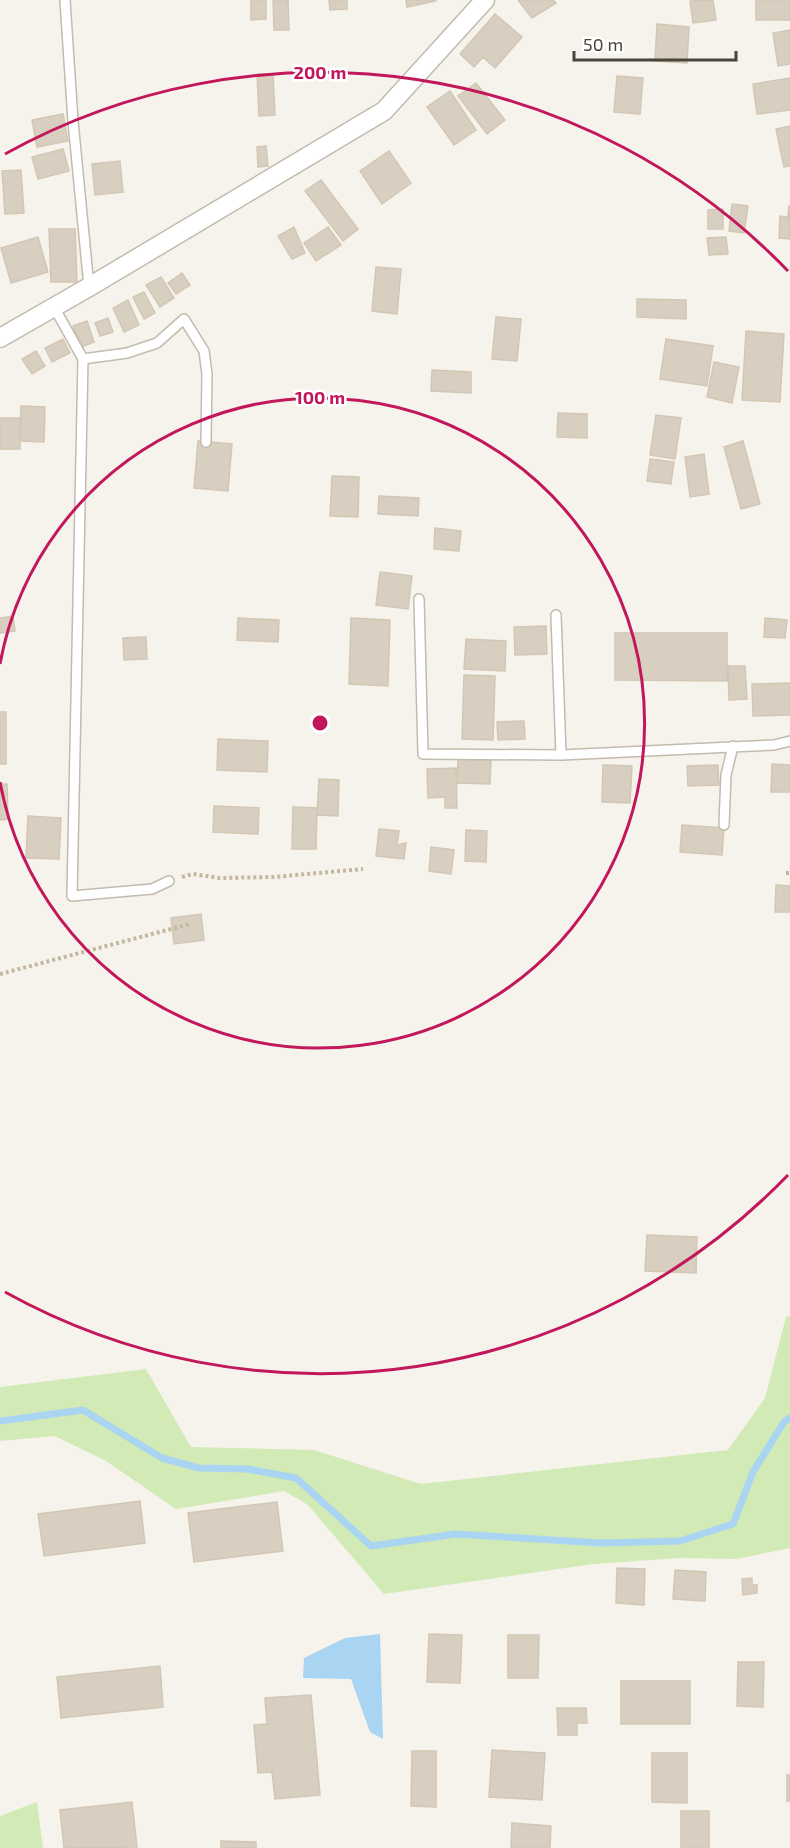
<svg xmlns="http://www.w3.org/2000/svg" width="790" height="1848" font-family="'Exo 2',sans-serif">
	<style>
		.green { fill: #d2eab5 }
		.water { fill: #a9d4f2 }
		.lines { fill: none; stroke-linecap: round; stroke-linejoin: round }
		.stream { stroke: #a9d4f2; stroke-width: 7 }
		.building { fill: #d8cfc1; stroke: #d3c7b4; stroke-width: 1.5 }
		.service-casing { stroke: #c2bbae; stroke-width: 12 }
		.minor-casing { stroke: #c2bbae; stroke-width: 21 }
		.path { stroke: #c4b79f; stroke-width: 4; stroke-dasharray: 3 3; stroke-linecap: butt }
		.service { stroke: #fff; stroke-width: 9 }
		.minor { stroke: #fff; stroke-width: 18 }
		.ring { fill: none; stroke: #c2185b; stroke-width: 3 }
		.centre { fill: #c2185b; stroke: #fff; stroke-width: 3 }
		.ring-label { font-size: 18px; text-anchor: middle; font-weight: bold; fill: #c2185b; stroke: #fff; stroke-width: 5; stroke-linejoin: round; paint-order: stroke }
	</style>
	<rect width="100%" height="100%" fill="#f6f3ec"/>
	<path class="green" d="M 790,1316 L 790,1548 L 737,1559 L 680,1558 L 593,1564 L 384,1594 L 308,1505 L 284,1491 L 176,1509 L 106,1461 L 55,1436 L 0,1441 L 0,1387 L 146,1369 L 191,1447 L 314,1450 L 421,1484 L 728,1450 L 765,1398 L 786,1317 Z
		M 37,1802 L 43,1848 L 0,1848 L 0,1816 Z"/>
	<path class="water" d="M 380,1634 L 383,1739 L 370,1732 L 351,1679 L 303,1678 L 304,1658 L 345,1638 Z"/>
	<g class="lines">
		<path class="stream" d="M 0,1421 L 83,1410 L 162,1458 L 199,1468 L 247,1469 L 296,1478 L 371,1546 L 456,1534 L 601,1543 L 680,1541 L 733,1524 L 753,1472 L 784,1422 L 790,1418"/>
	</g>
	<path class="building" d="M 251,0 L 266,0 L 266,19 L 251,20 Z
		M 273,0 L 288,0 L 289,30 L 274,30 Z
		M 329,0 L 347,0 L 347,9 L 330,10 Z
		M 406,0 L 436,0 L 436,1 L 407,7 Z
		M 518,0 L 553,0 L 556,3 L 532,18 Z
		M 713,0 L 716,20 L 693,23 L 690,1 Z
		M 756,0 L 790,0 L 790,20 L 756,20 Z
		M 495,14 L 522,37 L 495,68 L 483,57 L 474,67 L 460,54 Z
		M 657,24 L 689,27 L 687,63 L 655,61 Z
		M 790,30 L 790,64 L 778,66 L 773,33 Z
		M 257,74 L 273,74 L 275,115 L 259,116 Z
		M 617,76 L 643,78 L 640,114 L 614,112 Z
		M 790,78 L 790,110 L 757,114 L 753,84 Z
		M 476,83 L 505,120 L 487,134 L 458,96 Z
		M 450,91 L 476,130 L 454,145 L 427,107 Z
		M 63,114 L 68,141 L 37,147 L 32,120 Z
		M 790,126 L 790,166 L 784,167 L 776,129 Z
		M 266,146 L 268,166 L 258,167 L 257,147 Z
		M 63,149 L 69,171 L 38,179 L 32,157 Z
		M 389,151 L 411,183 L 382,204 L 360,171 Z
		M 120,161 L 123,192 L 95,195 L 92,164 Z
		M 21,170 L 24,213 L 5,214 L 2,171 Z
		M 321,180 L 358,229 L 343,241 L 305,191 Z
		M 732,204 L 748,206 L 744,233 L 729,231 Z
		M 789,205 L 790,239 L 779,238 L 780,216 L 788,217 Z
		M 723,209 L 723,229 L 708,229 L 708,210 Z
		M 294,227 L 305,253 L 292,259 L 278,236 Z
		M 328,227 L 341,245 L 316,261 L 304,243 Z
		M 49,229 L 75,229 L 77,282 L 51,282 Z
		M 38,237 L 48,272 L 11,283 L 1,248 Z
		M 726,237 L 728,254 L 709,255 L 707,238 Z
		M 376,267 L 401,269 L 397,314 L 372,311 Z
		M 182,273 L 190,285 L 176,294 L 168,283 Z
		M 161,277 L 174,298 L 160,307 L 146,285 Z
		M 144,292 L 155,313 L 144,319 L 133,297 Z
		M 637,299 L 686,300 L 686,319 L 637,317 Z
		M 128,300 L 139,325 L 124,332 L 113,308 Z
		M 496,317 L 521,319 L 517,361 L 492,359 Z
		M 108,318 L 113,332 L 100,336 L 95,323 Z
		M 87,321 L 94,342 L 81,347 L 73,326 Z
		M 746,331 L 784,334 L 780,402 L 742,400 Z
		M 63,339 L 70,353 L 52,362 L 45,348 Z
		M 666,339 L 713,346 L 707,386 L 660,379 Z
		M 36,351 L 45,366 L 32,374 L 22,359 Z
		M 714,362 L 739,367 L 732,403 L 707,397 Z
		M 432,370 L 471,372 L 471,393 L 431,391 Z
		M 21,406 L 45,407 L 44,442 L 20,441 Z
		M 558,413 L 587,414 L 587,438 L 557,437 Z
		M 656,415 L 681,418 L 675,459 L 650,455 Z
		M 0,418 L 20,418 L 20,449 L 0,449 Z
		M 198,441 L 232,444 L 228,491 L 194,488 Z
		M 743,441 L 760,504 L 741,509 L 724,447 Z
		M 704,454 L 709,494 L 690,497 L 685,457 Z
		M 650,459 L 674,462 L 671,484 L 647,481 Z
		M 332,476 L 359,477 L 358,517 L 330,516 Z
		M 379,496 L 419,498 L 418,516 L 378,514 Z
		M 435,528 L 461,531 L 459,551 L 434,549 Z
		M 380,572 L 412,576 L 408,609 L 376,605 Z
		M 13,616 L 15,631 L 0,633 L 0,618 Z
		M 238,618 L 279,620 L 278,642 L 237,640 Z
		M 351,618 L 390,620 L 388,686 L 349,684 Z
		M 765,618 L 787,620 L 785,638 L 764,637 Z
		M 546,626 L 547,654 L 515,655 L 514,627 Z
		M 615,633 L 727,633 L 727,681 L 615,680 Z
		M 146,637 L 147,659 L 124,660 L 123,638 Z
		M 466,639 L 506,641 L 505,671 L 464,669 Z
		M 728,666 L 745,666 L 747,699 L 729,700 Z
		M 464,675 L 495,676 L 493,740 L 462,739 Z
		M 790,683 L 790,715 L 753,716 L 752,684 Z
		M 0,712 L 6,712 L 6,764 L 0,764 Z
		M 524,721 L 525,739 L 498,740 L 497,722 Z
		M 218,739 L 268,741 L 267,772 L 217,770 Z
		M 458,758 L 491,760 L 490,784 L 457,783 Z
		M 772,764 L 790,765 L 790,792 L 771,792 Z
		M 603,765 L 632,766 L 630,803 L 602,802 Z
		M 718,765 L 719,785 L 688,786 L 687,766 Z
		M 456,768 L 457,808 L 445,808 L 445,797 L 428,798 L 427,769 Z
		M 319,779 L 339,780 L 338,816 L 317,815 Z
		M 0,784 L 7,784 L 8,819 L 0,820 Z
		M 214,806 L 259,808 L 258,834 L 213,832 Z
		M 293,807 L 317,808 L 316,849 L 292,849 Z
		M 28,816 L 61,818 L 59,859 L 26,858 Z
		M 682,825 L 724,828 L 722,855 L 680,852 Z
		M 379,829 L 399,831 L 397,845 L 406,843 L 404,859 L 376,856 Z
		M 466,830 L 487,831 L 486,862 L 465,861 Z
		M 431,847 L 454,850 L 451,874 L 429,871 Z
		M 776,885 L 790,886 L 790,912 L 775,912 Z
		M 201,914 L 204,940 L 174,944 L 171,918 Z
		M 647,1235 L 697,1237 L 696,1273 L 645,1271 Z
		M 140,1501 L 145,1543 L 44,1556 L 38,1514 Z
		M 277,1502 L 283,1551 L 194,1562 L 188,1513 Z
		M 617,1568 L 645,1569 L 644,1605 L 616,1603 Z
		M 675,1570 L 706,1572 L 705,1601 L 673,1599 Z
		M 752,1578 L 752,1585 L 757,1585 L 757,1593 L 743,1595 L 742,1579 Z
		M 429,1634 L 462,1635 L 460,1683 L 427,1682 Z
		M 508,1635 L 539,1635 L 538,1678 L 508,1678 Z
		M 738,1662 L 764,1662 L 763,1707 L 737,1706 Z
		M 160,1666 L 163,1707 L 61,1718 L 57,1677 Z
		M 621,1681 L 690,1681 L 690,1724 L 621,1724 Z
		M 311,1695 L 320,1795 L 275,1799 L 272,1772 L 258,1773 L 254,1725 L 267,1724 L 265,1698 Z
		M 557,1708 L 586,1708 L 587,1723 L 577,1723 L 577,1735 L 558,1735 Z
		M 492,1750 L 545,1753 L 542,1800 L 489,1797 Z
		M 412,1751 L 436,1751 L 436,1807 L 411,1806 Z
		M 652,1753 L 687,1753 L 687,1803 L 652,1802 Z
		M 787,1775 L 790,1775 L 790,1801 L 787,1801 Z
		M 132,1802 L 137,1847 L 64,1848 L 60,1810 Z
		M 681,1811 L 709,1811 L 709,1848 L 681,1848 Z
		M 512,1823 L 551,1826 L 550,1848 L 511,1848 Z
		M 221,1841 L 256,1842 L 256,1848 L 221,1848 Z"/>
	<g class="lines">
		<defs>
			<path id="service" d="M 65,0 L 73,121 L 89,287
				M 54,307 L 83,359 L 127,353 L 157,343 L 184,319 L 204,351 L 207,374 L 206,442
				M 83,359 L 72,896 L 152,889 L 169,881
				M 419,599 L 423,754 L 561,755 L 556,615
				M 561,755 L 774,745 L 790,741
				M 724,825 L 726,775 L 733,746"/>
			<path id="minor" d="M 0,338 L 89,287 L 384,111 L 485,0"/>
		</defs>
		<use href="#service" class="service-casing"/>
		<use href="#minor" class="minor-casing"/>
		<path class="path" d="M 786,873 L 790,873
			M 182,877 L 193,874 L 220,878 L 274,877 L 363,869
			M 0,974 L 190,924"/>
		<use href="#service" class="service"/>
		<use href="#minor" class="minor"/>
	</g>
	<g class="ring">
		<path d="M0 664A325 325 0 1 1 0 782"/>
		<path d="M788 1175A650 650 0 0 1 5 1292M5 154A650 650 0 0 1 788 271"/>
	</g>
	<circle cx="320" cy="723" r="9" class="centre"/>
	<g class="ring-label">
		<text x="320" y="79">200 m</text>
		<text x="320" y="404">100 m</text>
	</g>
	<path d="M574 51v9h162v-9" fill="none" stroke="#4b4439" stroke-width="3"/>
	<text x="583" y="51" font-size="18" fill="#4b4439" stroke="#ffffff" stroke-width="4.5" paint-order="stroke">50 m</text>
</svg>
